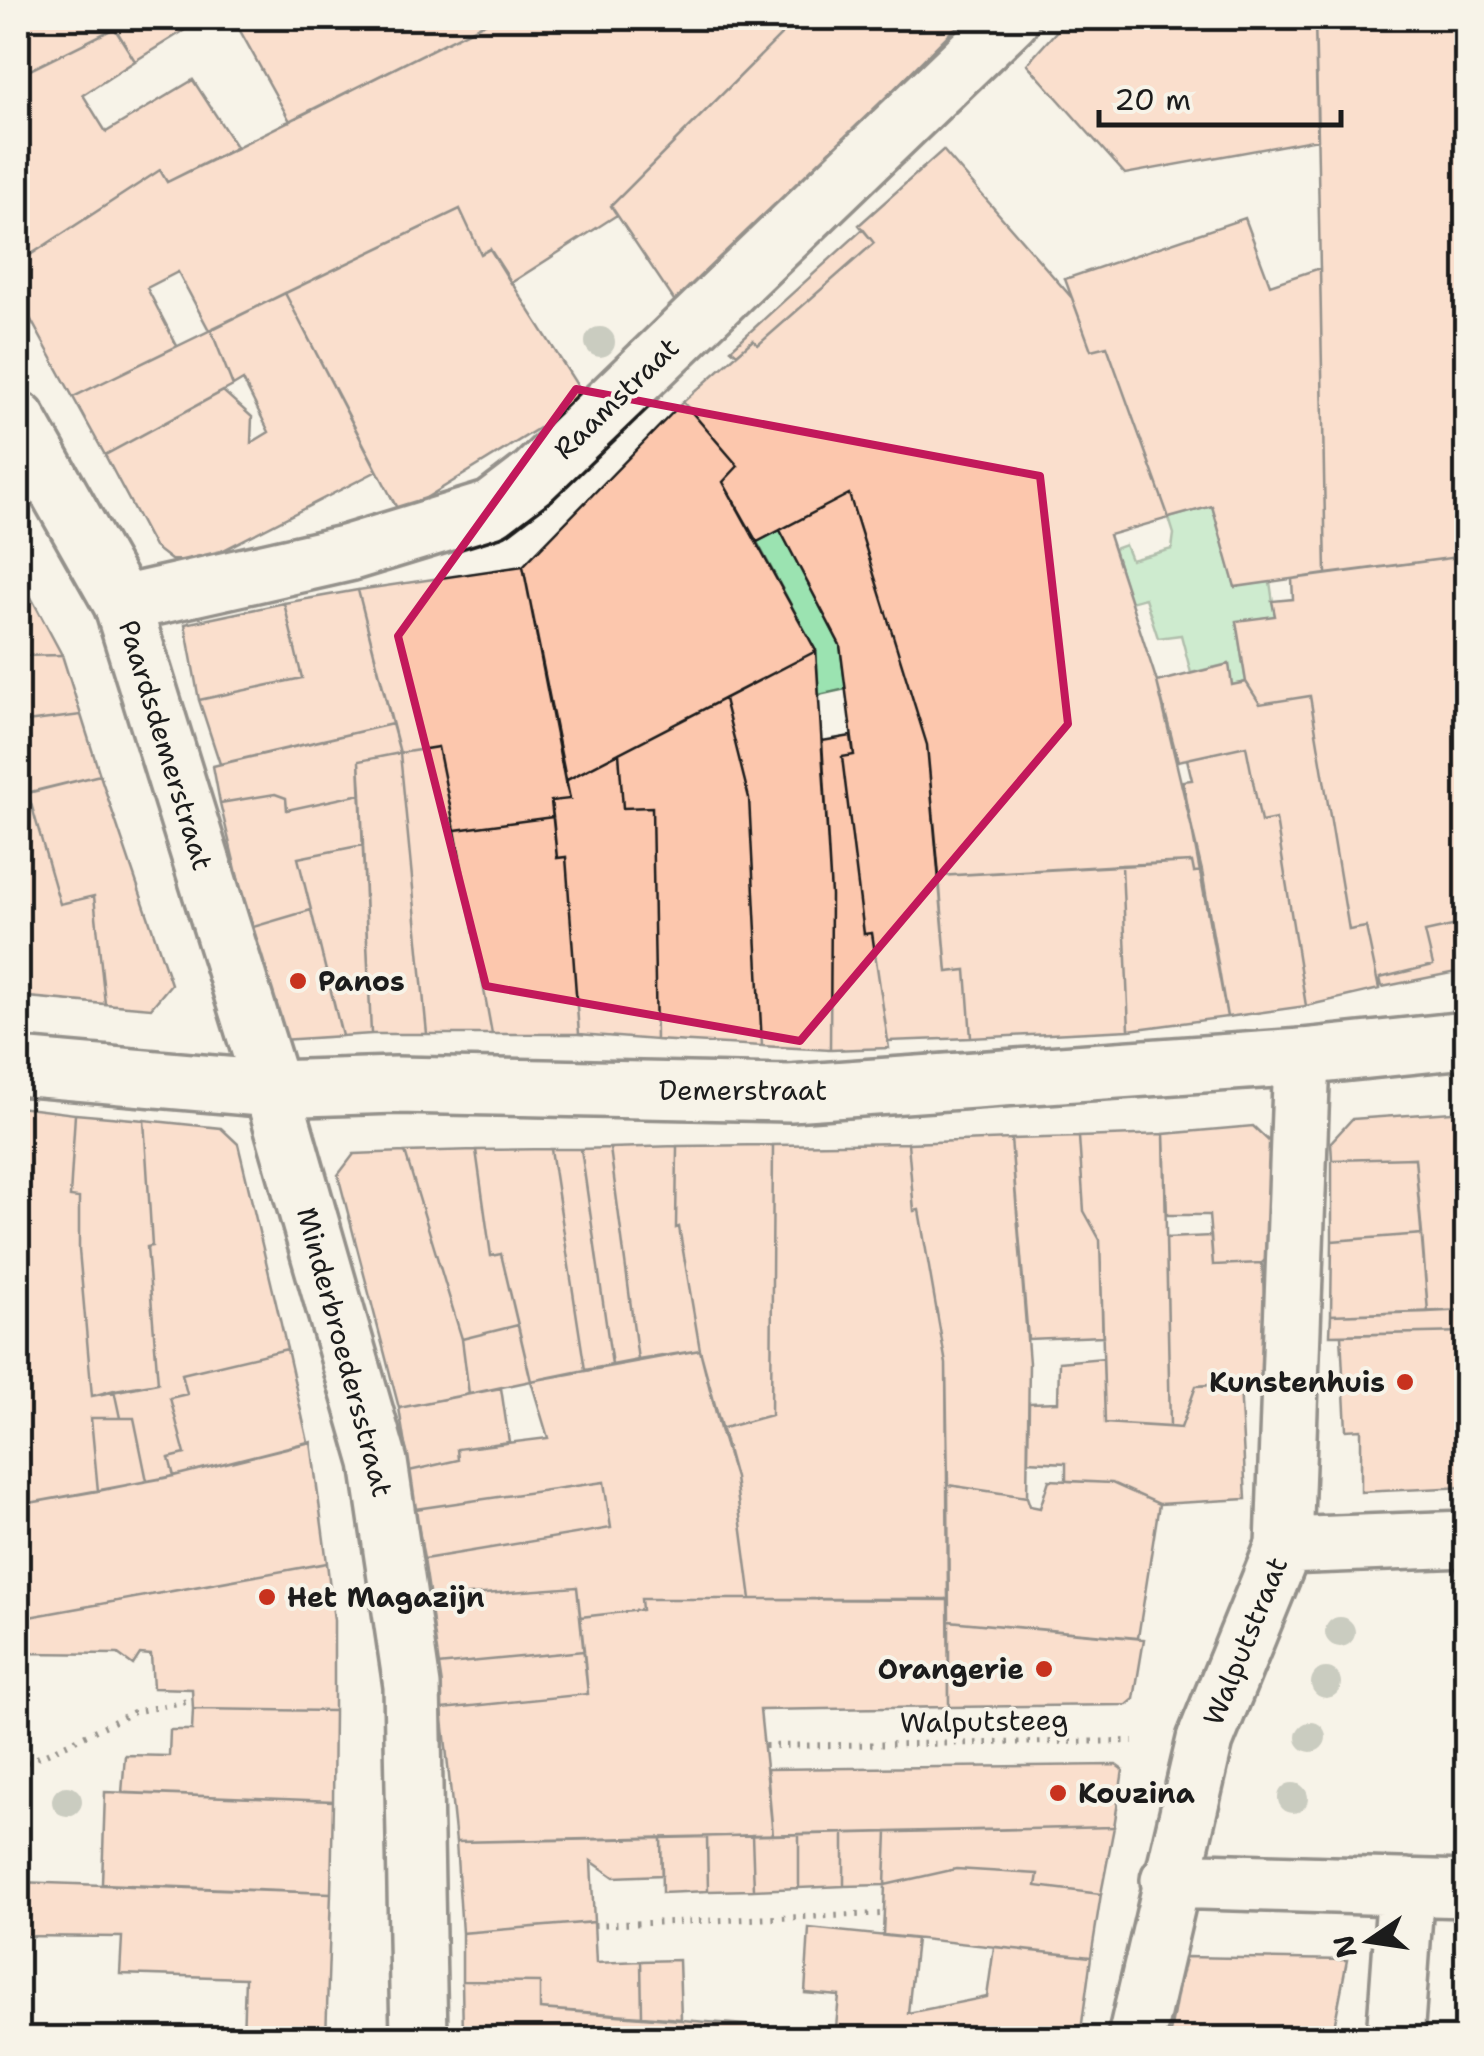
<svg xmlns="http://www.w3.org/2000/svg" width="1484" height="2056" font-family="'Shantell Sans',sans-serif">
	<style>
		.green { fill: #9be3b1; stroke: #5c8066; stroke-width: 2.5 }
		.building { fill: #fcc7ad; stroke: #1c1c1c; stroke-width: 2.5 }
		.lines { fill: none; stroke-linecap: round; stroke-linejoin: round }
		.pedestrian-casing { stroke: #1c1c1c; stroke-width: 62 }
		.minor-casing { stroke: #1c1c1c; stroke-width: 62 }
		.path { stroke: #1c1c1c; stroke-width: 6; stroke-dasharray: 2.5 8; stroke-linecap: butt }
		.pedestrian { stroke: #f7f3e8; stroke-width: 55 }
		.minor { stroke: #f7f3e8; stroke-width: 55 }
		.tree { fill: #939e91 }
		.marked { fill: none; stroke: #c2185b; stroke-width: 8; stroke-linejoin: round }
		.poi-dot { fill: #c8321e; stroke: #f7f3e8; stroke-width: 4 }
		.labels { text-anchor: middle; stroke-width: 8; stroke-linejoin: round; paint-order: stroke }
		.street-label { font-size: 28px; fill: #1c1c1c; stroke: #f7f3e8 }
		.poi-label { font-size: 28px; font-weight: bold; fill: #1c1c1c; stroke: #f7f3e8; text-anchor: start }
	</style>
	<rect width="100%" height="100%" fill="#f7f3e8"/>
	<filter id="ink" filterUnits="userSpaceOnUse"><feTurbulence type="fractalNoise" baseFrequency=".01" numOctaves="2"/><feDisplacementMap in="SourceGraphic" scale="20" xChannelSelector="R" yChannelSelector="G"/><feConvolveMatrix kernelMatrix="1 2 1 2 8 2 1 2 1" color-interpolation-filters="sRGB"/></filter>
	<g filter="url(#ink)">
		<path class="green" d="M 1212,506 L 1235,586 L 1270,582 L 1275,616 L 1236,622 L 1246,682 L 1232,685 L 1228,664 L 1191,673 L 1181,635 L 1158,638 L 1145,598 L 1130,602 L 1114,549 L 1125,545 L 1131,560 L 1172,549 L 1174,534 L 1169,518 Z
			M 780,530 L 840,645 L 846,689 L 819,695 L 816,651 L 757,542 Z"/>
		<path class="building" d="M 18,18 L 108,18 L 115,28 L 18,76 Z
			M 108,18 L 204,18 L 135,61 Z
			M 233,18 L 495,18 L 290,121 Z
			M 495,18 L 798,18 L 611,206 L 617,215 L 511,283 L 490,249 L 481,254 L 460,209 L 209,330 L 178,272 L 147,288 L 177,346 L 73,397 L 18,296 L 18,263 L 160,170 L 167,182 Z
			M 798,18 L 947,18 L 956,27 L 678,306 L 611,206 Z
			M 1096,18 L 1315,18 L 1318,139 L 1125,174 L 1027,64 L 1063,24 L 1096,22 Z
			M 1315,18 L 1466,18 L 1466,556 L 1326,574 Z
			M 115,28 L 135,61 L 83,95 L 106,132 L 193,80 L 237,148 L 167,182 L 160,170 L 18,263 L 18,76 Z
			M 943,150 L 1072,298 L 1091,350 L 1107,346 L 1169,518 L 1109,535 L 1157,682 L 1202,871 L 1194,872 L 1192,862 L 939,876 L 927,745 L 849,494 L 757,542 L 723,482 L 738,466 L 683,402 L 753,340 L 758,345 L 874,243 L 859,225 Z
			M 460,209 L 481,254 L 490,249 L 586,399 L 400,514 L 285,293 Z
			M 1245,218 L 1270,285 L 1320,268 L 1326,574 L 1235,587 L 1212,506 L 1169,518 L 1107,346 L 1091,350 L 1065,279 Z
			M 863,229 L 874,243 L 758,345 L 753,340 L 737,354 L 731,349 Z
			M 285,293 L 377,471 L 202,561 L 171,560 L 154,547 L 105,455 L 223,391 L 252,417 L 251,443 L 269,432 L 243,380 L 233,386 L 211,330 Z
			M 211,330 L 233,386 L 105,455 L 73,397 Z
			M 683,402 L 738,466 L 723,482 L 816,651 L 565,781 L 523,566 Z
			M 849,494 L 927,745 L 947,972 L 966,970 L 971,1038 L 888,1041 L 872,933 L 864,934 L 842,757 L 854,755 L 840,645 L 780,530 Z
			M 1466,556 L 1466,923 L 1425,932 L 1433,965 L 1380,978 L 1379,989 L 1366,927 L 1349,930 L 1310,696 L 1260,704 L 1246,682 L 1236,621 L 1275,616 L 1272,601 L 1293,599 L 1292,579 Z
			M 523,566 L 570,799 L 551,801 L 553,817 L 455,830 L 438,747 L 400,753 L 358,590 Z
			M 18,573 L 62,655 L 18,656 Z
			M 358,590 L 392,724 L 220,764 L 199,700 L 302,678 L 284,603 Z
			M 284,603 L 302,678 L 199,700 L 185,624 Z
			M 816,651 L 831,895 L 830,1050 L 762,1046 L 749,798 L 724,699 Z
			M 62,655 L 81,715 L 18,723 L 18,656 Z
			M 1229,664 L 1232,685 L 1246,682 L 1260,704 L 1310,696 L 1349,930 L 1366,927 L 1379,989 L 1306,1006 L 1276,819 L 1261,822 L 1246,746 L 1178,761 L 1157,682 Z
			M 724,699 L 749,798 L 762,1046 L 656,1040 L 652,807 L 623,808 L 619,753 Z
			M 81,715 L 100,775 L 18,795 L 18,723 Z
			M 392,724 L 400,753 L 359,761 L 361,794 L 287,810 L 286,798 L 275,794 L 220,803 L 213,766 Z
			M 851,736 L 854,755 L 842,757 L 864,934 L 872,933 L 889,1048 L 830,1050 L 831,895 L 822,741 Z
			M 1246,746 L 1261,822 L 1276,819 L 1306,1006 L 1227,1017 L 1183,781 L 1192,780 L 1187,759 Z
			M 438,747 L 455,830 L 492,1034 L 427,1034 L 400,753 Z
			M 400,753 L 427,1034 L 371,1034 L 359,761 Z
			M 619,753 L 623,808 L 652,807 L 656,1040 L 579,1034 L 566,857 L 557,858 L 551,801 L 570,799 L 565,781 Z
			M 100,775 L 171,984 L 151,1008 L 105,1004 L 94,896 L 60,904 L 28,793 Z
			M 28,793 L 60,904 L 94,896 L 105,1004 L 18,996 L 18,795 Z
			M 275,794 L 286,798 L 287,810 L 361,794 L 363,845 L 298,858 L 311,910 L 250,928 L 220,803 Z
			M 553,817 L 557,858 L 566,857 L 579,1034 L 492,1034 L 455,830 Z
			M 363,845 L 371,1034 L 342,1036 L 298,858 Z
			M 1192,862 L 1194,872 L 1202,871 L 1227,1017 L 1129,1030 L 1122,865 Z
			M 1122,865 L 1129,1030 L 971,1038 L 966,970 L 947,972 L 939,876 Z
			M 311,910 L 342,1036 L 281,1040 L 253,927 Z
			M 1466,923 L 1466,970 L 1382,987 L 1380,978 L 1433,965 L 1425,932 Z
			M 18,1107 L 75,1114 L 70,1197 L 79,1198 L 79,1250 L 92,1396 L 114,1390 L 120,1418 L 91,1418 L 98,1491 L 18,1505 L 23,1326 L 18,1326 Z
			M 1466,1111 L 1466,1310 L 1428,1312 L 1415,1158 L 1332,1160 L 1331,1142 L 1352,1119 Z
			M 75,1114 L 144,1120 L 152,1246 L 147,1247 L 158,1383 L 92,1396 L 79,1250 L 79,1198 L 70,1197 Z
			M 144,1120 L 221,1128 L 238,1144 L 287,1349 L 182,1374 L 187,1394 L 170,1398 L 185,1454 L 169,1458 L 174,1476 L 147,1481 L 134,1418 L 120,1418 L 114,1390 L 158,1383 L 147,1247 L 152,1246 Z
			M 1253,1126 L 1275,1147 L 1277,1249 L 1262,1263 L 1213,1265 L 1209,1215 L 1167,1215 L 1164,1134 Z
			M 1164,1134 L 1170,1427 L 1105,1423 L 1100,1240 L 1084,1211 L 1079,1137 Z
			M 1079,1137 L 1084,1211 L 1100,1240 L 1103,1336 L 1028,1339 L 1011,1139 Z
			M 1011,1139 L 1029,1363 L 1027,1497 L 948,1485 L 946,1364 L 919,1210 L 914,1211 L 908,1143 Z
			M 908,1143 L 914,1211 L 919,1210 L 946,1364 L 948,1600 L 751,1599 L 735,1478 L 720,1429 L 771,1415 L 773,1145 Z
			M 773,1145 L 771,1415 L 720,1429 L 700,1350 L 679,1227 L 676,1228 L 677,1146 Z
			M 677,1146 L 676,1228 L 679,1227 L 700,1350 L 638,1360 L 610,1148 Z
			M 610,1148 L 638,1360 L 612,1365 L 581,1149 Z
			M 551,1149 L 585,1370 L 531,1381 L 501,1254 L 491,1256 L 476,1150 Z
			M 551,1149 L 581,1149 L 612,1365 L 585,1370 Z
			M 476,1150 L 491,1256 L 501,1254 L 518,1325 L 462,1339 L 405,1152 Z
			M 405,1152 L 462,1339 L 469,1394 L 399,1408 L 338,1175 L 354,1154 Z
			M 1415,1158 L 1422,1234 L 1332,1241 L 1332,1160 Z
			M 1422,1234 L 1428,1312 L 1331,1315 L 1332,1241 Z
			M 1211,1236 L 1213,1265 L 1262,1263 L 1270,1380 L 1196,1386 L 1181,1428 L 1170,1427 L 1166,1238 Z
			M 1466,1310 L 1466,1332 L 1330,1335 L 1331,1315 Z
			M 518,1325 L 531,1381 L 469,1394 L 462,1339 Z
			M 1466,1332 L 1466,1487 L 1361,1492 L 1361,1429 L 1346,1430 L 1341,1335 Z
			M 287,1349 L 308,1442 L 174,1476 L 169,1458 L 185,1454 L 170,1398 L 187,1394 L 182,1374 Z
			M 700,1350 L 735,1478 L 751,1599 L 641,1599 L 642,1610 L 580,1617 L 577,1587 L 430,1598 L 424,1559 L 611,1528 L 604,1482 L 415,1509 L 409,1471 L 458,1460 L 457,1449 L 548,1438 L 531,1381 Z
			M 1103,1358 L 1105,1423 L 1181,1428 L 1196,1386 L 1240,1384 L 1246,1499 L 1159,1504 L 1112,1483 L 1066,1481 L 1066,1463 L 1028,1461 L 1029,1403 L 1058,1402 L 1059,1362 Z
			M 501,1388 L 509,1442 L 457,1449 L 458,1460 L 409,1471 L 399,1408 Z
			M 91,1418 L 134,1418 L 147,1481 L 98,1491 Z
			M 311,1442 L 327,1563 L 18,1619 L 18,1505 L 165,1478 Z
			M 1049,1480 L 1112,1483 L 1159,1504 L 1138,1638 L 949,1621 L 948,1485 L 1027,1497 L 1030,1506 L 1040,1508 Z
			M 604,1482 L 611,1528 L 424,1559 L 415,1509 Z
			M 327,1563 L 334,1620 L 334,1711 L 193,1709 L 192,1689 L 153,1688 L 151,1655 L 140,1654 L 133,1665 L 118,1654 L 26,1653 L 26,1693 L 18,1693 L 18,1619 Z
			M 577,1587 L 584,1651 L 437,1665 L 430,1598 Z
			M 641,1599 L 948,1599 L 949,1707 L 760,1710 L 773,1835 L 456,1842 L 442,1709 L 588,1694 L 580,1617 L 642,1610 Z
			M 949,1621 L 1144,1639 L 1134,1699 L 1127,1705 L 949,1707 Z
			M 584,1651 L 588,1694 L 442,1709 L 437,1665 Z
			M 193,1709 L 334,1711 L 333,1801 L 122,1793 L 125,1755 L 169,1756 L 170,1730 L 192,1730 Z
			M 1116,1765 L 1123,1770 L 1114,1827 L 773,1835 L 767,1769 Z
			M 105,1792 L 333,1801 L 331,1893 L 102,1884 Z
			M 1114,1827 L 1101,1894 L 1036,1886 L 1038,1874 L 956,1869 L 885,1885 L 887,1832 Z
			M 887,1832 L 885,1885 L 844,1886 L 844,1833 Z
			M 844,1833 L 844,1886 L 799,1888 L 799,1834 Z
			M 799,1834 L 799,1888 L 754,1890 L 752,1835 Z
			M 752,1835 L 754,1890 L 708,1891 L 707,1837 Z
			M 707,1837 L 708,1891 L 662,1893 L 661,1838 Z
			M 661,1838 L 662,1875 L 614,1877 L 591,1861 L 594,1922 L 462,1933 L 456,1842 Z
			M 956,1869 L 1038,1874 L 1036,1886 L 1101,1894 L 1091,1957 L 883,1935 L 885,1885 Z
			M 18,1882 L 331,1893 L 326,2038 L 243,2038 L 245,1978 L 120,1974 L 122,1937 L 18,1936 Z
			M 594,1922 L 596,1963 L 641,1961 L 642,2016 L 540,2009 L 540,1982 L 462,1981 L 462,1933 Z
			M 809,1928 L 916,1939 L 908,2013 L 987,1997 L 994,1947 L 1091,1957 L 1080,2038 L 835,2038 L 839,1996 L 805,1993 Z
			M 1184,1957 L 1347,1960 L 1332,2038 L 1169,2038 Z
			M 679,1960 L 681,2019 L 642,2016 L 641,1961 Z
			M 462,1981 L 540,1982 L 540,2009 L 836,2032 L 835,2038 L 463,2038 Z"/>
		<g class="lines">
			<defs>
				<path id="pedestrian" d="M 122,604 L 348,553 L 492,509 L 534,477 L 1011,18
					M 18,1067 L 272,1089 L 396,1085 L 790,1093 L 1302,1057 L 1466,1040"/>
				<path id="minor" d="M 18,420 L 122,604 L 272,1089 L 379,1462 L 412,1686 L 419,2038
					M 1284,1546 L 1466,1539
					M 1169,1880 L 1466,1889
					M 1136,2038 L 1205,1740 L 1284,1546 L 1302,1057
					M 1395,2038 L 1406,1887"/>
			</defs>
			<use href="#pedestrian" class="pedestrian-casing"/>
			<use href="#minor" class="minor-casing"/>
			<path class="path" d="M 765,1746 L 1133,1741
				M 18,1767 L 134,1712 L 192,1700
				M 594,1925 L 881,1914"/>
			<use href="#pedestrian" class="pedestrian"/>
			<use href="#minor" class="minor"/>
		</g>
		<g class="tree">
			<circle cx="600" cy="342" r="15"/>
			<circle cx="1340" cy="1632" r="15"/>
			<circle cx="1326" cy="1683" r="15"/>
			<circle cx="1311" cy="1737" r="15"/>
			<circle cx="1293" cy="1798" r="15"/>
			<circle cx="67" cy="1801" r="15"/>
		</g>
	</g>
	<path d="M0 0H1484V2056H0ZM 576,389 L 1040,476 L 1068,724 L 800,1041 L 486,986 L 398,636 Z" fill="#f7f3e8" fill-opacity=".55" fill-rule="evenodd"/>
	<path class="marked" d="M 576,389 L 1040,476 L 1068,724 L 800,1041 L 486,986 L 398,636 Z"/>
	<g class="poi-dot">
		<circle cx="298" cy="981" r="10"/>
		<circle cx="1405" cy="1382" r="10"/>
		<circle cx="267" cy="1597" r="10"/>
		<circle cx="1044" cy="1669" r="10"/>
		<circle cx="1058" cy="1793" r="10"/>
	</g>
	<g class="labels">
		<g class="street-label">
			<text transform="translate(616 398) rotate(-44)" y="10">Raamstraat</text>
			<text transform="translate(166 745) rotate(73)" y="10">Paardsdemerstraat</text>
			<text x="743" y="1100">Demerstraat</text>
			<text transform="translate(345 1352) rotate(75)" y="10">Minderbroedersstraat</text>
			<text transform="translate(1245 1641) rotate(-68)" y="10">Walputstraat</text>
			<text transform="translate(984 1721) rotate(-1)" y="10">Walputsteeg</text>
		</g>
		<g class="poi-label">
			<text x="318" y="991">Panos</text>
			<text x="1385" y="1392" text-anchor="end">Kunstenhuis</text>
			<text x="287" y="1607">Het Magazijn</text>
			<text x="1024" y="1679" text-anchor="end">Orangerie</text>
			<text x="1078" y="1803">Kouzina</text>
		</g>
	</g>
	<rect width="1484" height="2056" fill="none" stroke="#f7f3e8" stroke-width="60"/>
	<rect x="30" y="30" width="1424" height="1996" fill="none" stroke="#1c1c1c" stroke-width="4" filter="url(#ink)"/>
	<g transform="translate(1369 1941) rotate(257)" stroke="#f7f3e8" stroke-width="8" paint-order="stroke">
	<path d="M0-8L18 38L0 25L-18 38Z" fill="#1c1c1c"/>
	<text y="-15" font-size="28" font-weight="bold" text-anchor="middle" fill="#1c1c1c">N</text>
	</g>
	<path d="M1099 110v15h242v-15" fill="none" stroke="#1c1c1c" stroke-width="5"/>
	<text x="1114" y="110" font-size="30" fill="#1c1c1c" stroke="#f7f3e8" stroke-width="8" paint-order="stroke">20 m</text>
</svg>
